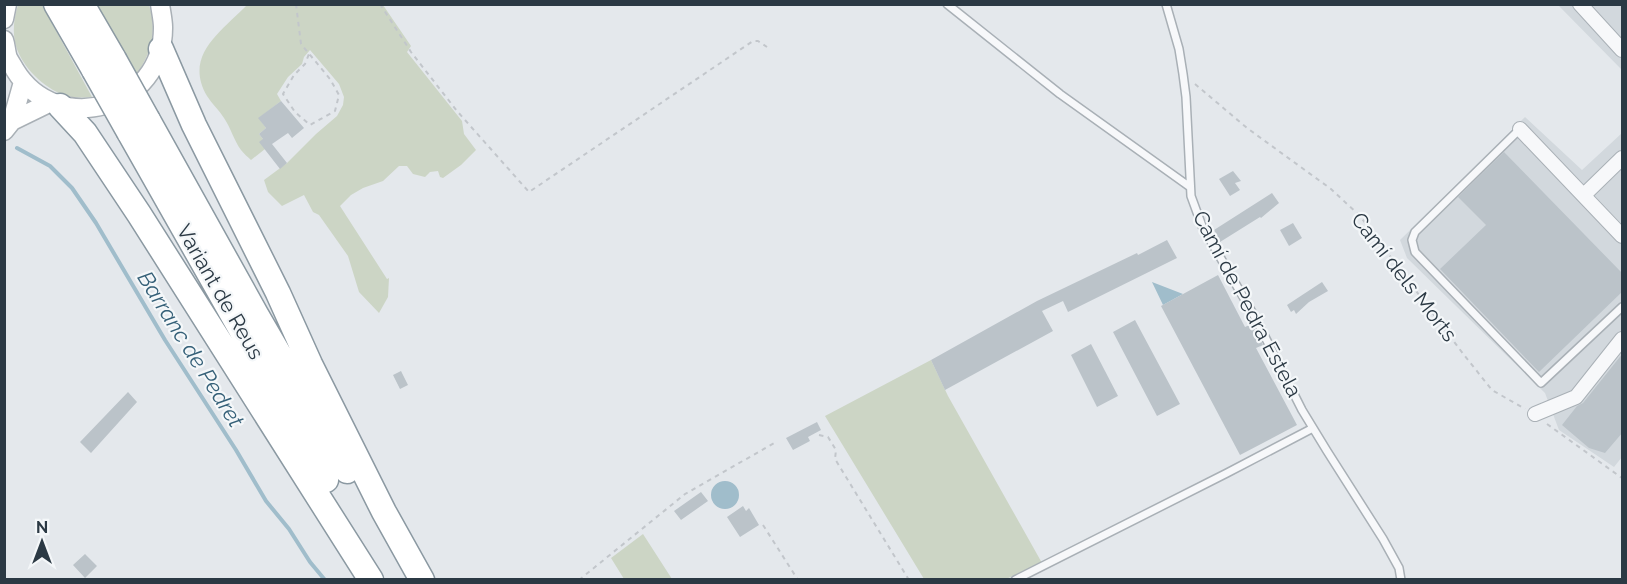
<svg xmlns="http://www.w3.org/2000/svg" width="1627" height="584" font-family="Raleway,sans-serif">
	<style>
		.built { fill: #d2d8dd }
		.green { fill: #ccd5c5 }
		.water { fill: #a0bdcb }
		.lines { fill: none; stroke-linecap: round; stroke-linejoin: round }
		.stream { stroke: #a0bdcb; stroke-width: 4 }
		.building { fill: #bbc3c9 }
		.lane-casing { stroke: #a9b0b6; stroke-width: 10 }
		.street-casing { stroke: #a9b0b6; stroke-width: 16 }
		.secondary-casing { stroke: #a9b0b6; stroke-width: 21 }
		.highway-casing { stroke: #8b99a2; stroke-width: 27 }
		.path { stroke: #c2c6cb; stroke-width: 2; stroke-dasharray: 4.5 4.5; stroke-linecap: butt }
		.lane { stroke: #f7f8fa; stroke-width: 7 }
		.street { stroke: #f7f8fa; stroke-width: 14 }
		.secondary { stroke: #fff; stroke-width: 18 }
		.highway { stroke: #fff; stroke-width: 24 }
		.highway-bridge-casing { stroke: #8b99a2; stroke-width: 27; stroke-linecap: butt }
		.highway-bridge { stroke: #fff; stroke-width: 24 }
		.labels { text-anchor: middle; stroke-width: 4.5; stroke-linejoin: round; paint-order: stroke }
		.street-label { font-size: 21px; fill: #2b3944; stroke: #f4f7f9 }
		.water-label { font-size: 22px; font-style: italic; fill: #356078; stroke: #f4f7f9 }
	</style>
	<rect width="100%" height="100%" fill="#e4e8ec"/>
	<path class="built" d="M 1558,5 L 1622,5 L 1622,70 Z
		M 1525,117 L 1582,170 L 1622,133 L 1622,457 L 1614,467 L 1559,430 L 1545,393 L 1407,258 L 1400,240 Z"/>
	<path class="green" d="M 18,5 L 42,5 L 92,97 C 83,98 72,98 64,95 C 44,88 22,67 16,46 C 12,32 14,18 18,5 Z
		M 96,5 L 149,5 C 157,30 152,53 136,75 Z
		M 247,5 L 383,5 L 411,46 L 407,52 L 462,121 L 464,134 L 476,150 L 461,165 L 443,178 L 440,177 L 438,171 L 430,172 L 425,177 L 413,174 L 407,166 L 399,166 L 383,181 L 363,188 L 351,195 L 340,206 L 387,279 L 389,278 L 388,297 L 379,313 L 359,292 L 348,256 L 319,215 L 313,212 L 304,195 L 282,206 L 268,192 L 264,180 L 287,163 L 316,134 L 337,116 L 343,105 L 344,97 L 339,84 L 310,50 L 304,57 L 302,64 L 288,77 L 277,94 L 281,101 L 259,118 L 266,128 L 259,134 L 263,139 L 265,149 L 251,160 C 248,157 244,154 241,150 C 234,141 231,128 224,118 C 219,110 212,104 207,96 C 183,55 222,31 247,5 Z
		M 931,360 L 948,396 L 1042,563 L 1006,579 L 924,579 L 825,416 Z
		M 643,534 L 672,579 L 624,579 L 611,558 Z"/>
	<path class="water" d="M 1152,282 L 1183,294 L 1163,305 Z
		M711 495a14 14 0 1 1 28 0a14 14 0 1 1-28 0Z"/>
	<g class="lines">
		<path class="stream" d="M 17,148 L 50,166 L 72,188 L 96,223 L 165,340 L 236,450 L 266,501 L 289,529 L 310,562 L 325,580"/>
	</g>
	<path class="building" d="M 281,101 L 304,128 L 292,138 L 288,133 L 272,144 L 287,163 L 280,169 L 259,142 L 263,139 L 259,134 L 266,128 L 258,118 Z
		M 1504,152 L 1623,274 L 1623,291 L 1539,372 L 1440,269 L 1486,225 L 1458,197 Z
		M 1233,171 L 1241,181 L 1235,183 L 1240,190 L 1230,196 L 1219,179 Z
		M 1272,193 L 1279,203 L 1261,218 L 1260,217 L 1220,242 L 1214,230 Z
		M 1293,223 L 1302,238 L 1289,246 L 1280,230 Z
		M 1167,240 L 1177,258 L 1068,312 L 1063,301 L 1042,311 L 1053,331 L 945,390 L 931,360 L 1037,301 L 1137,253 L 1138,255 Z
		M 1218,275 L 1245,327 L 1252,324 L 1263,345 L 1256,348 L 1297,425 L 1240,455 L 1161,306 Z
		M 1322,282 L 1328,291 L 1309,302 L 1296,314 L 1294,310 L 1291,312 L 1287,305 Z
		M 1135,320 L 1180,404 L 1157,416 L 1113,332 Z
		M 1091,344 L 1118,396 L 1097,407 L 1071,355 Z
		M 1623,353 L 1623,432 L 1605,453 L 1589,448 L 1562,425 L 1577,406 L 1583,403 Z
		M 401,371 L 408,385 L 400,389 L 393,375 Z
		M 128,392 L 137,402 L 91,453 L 80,442 Z
		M 817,422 L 821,430 L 808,437 L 810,441 L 793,450 L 786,438 Z
		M 701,492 L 708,501 L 681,520 L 674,511 Z
		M 743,506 L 746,511 L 749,508 L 759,525 L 740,537 L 727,517 Z
		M 85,554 L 97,566 L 85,578 L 73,565 Z"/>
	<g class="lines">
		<defs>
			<path id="lane" d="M 947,4 L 1060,94 L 1190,187
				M 1166,4 L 1179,49 L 1183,74 L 1186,97 L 1191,196 L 1202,226 L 1256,319 L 1302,410 L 1327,451 L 1383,539 L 1399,568 L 1401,580
				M 1520,129 L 1415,232 L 1412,240 L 1415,252 L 1541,383 L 1622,307
				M 1015,580 L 1227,473 L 1313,428"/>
			<path id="street" d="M 1580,4 L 1622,50
				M 1520,129 L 1622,236
				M 1584,195 L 1622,158
				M 1535,414 L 1576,397 L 1622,339"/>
			<path id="secondary" d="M 4,19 L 7,4
				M 4,40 C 6,46 6,53 8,58 C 10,62 13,66 15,70 C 57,139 164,108 163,27 C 163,20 161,12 160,4
				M 12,121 L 51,102
				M 4,131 L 12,121 L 23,82"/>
			<path id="highway" d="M 56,4 L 94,70
				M 82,4 L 114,59
				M 161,49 L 194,125 L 278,293 L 310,364 L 384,512 L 422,580
				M 60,106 L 85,133 L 139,214 L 371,580
				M 148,120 L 256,314 L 347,471
				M 129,132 L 326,480"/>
		</defs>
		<use href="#lane" class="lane-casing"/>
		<use href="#street" class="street-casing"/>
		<use href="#secondary" class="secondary-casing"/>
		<use href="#highway" class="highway-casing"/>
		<path class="path" d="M 296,4 L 301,44 L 330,79 L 339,95 L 335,111 L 310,125 L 295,112 L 283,94 L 294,75 L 305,64 L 309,54
			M 380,4 L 411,52 L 457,111 L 529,192 L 753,41 L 758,41 L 767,47
			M 1195,84 L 1247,128 L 1331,189 L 1360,216 L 1464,355 L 1492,390 L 1525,409
			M 1547,424 L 1622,478
			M 819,435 L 828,437 L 836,450 L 835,459 L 909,580
			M 763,525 L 798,580
			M 579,580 L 685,494 L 776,442"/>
		<use href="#lane" class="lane"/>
		<use href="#street" class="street"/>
		<use href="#secondary" class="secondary"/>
		<use href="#highway" class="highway"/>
		<defs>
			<path id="highway-bridge" d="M 114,59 L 148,120
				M 94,70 L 129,132"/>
		</defs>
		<use href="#highway-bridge" class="highway-bridge-casing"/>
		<use href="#highway-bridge" class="highway-bridge"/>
	</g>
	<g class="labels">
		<g class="street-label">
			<text transform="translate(1404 277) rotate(52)" y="7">Camí dels Morts</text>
			<text transform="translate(220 292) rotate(60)" y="7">Variant de Reus</text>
			<text transform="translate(1247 304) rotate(62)" y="7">Camí de Pedra Estela</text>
		</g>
		<g class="water-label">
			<text transform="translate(191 349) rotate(58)" y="8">Barranc de Pedret</text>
		</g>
	</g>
	<rect width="1627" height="584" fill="none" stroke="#2b3944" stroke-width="12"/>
	<g transform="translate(42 542)" stroke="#f4f7f9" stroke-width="4.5" paint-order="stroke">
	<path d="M0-4.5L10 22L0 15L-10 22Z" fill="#2b3944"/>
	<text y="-9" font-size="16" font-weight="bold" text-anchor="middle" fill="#2b3944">N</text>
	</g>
</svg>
